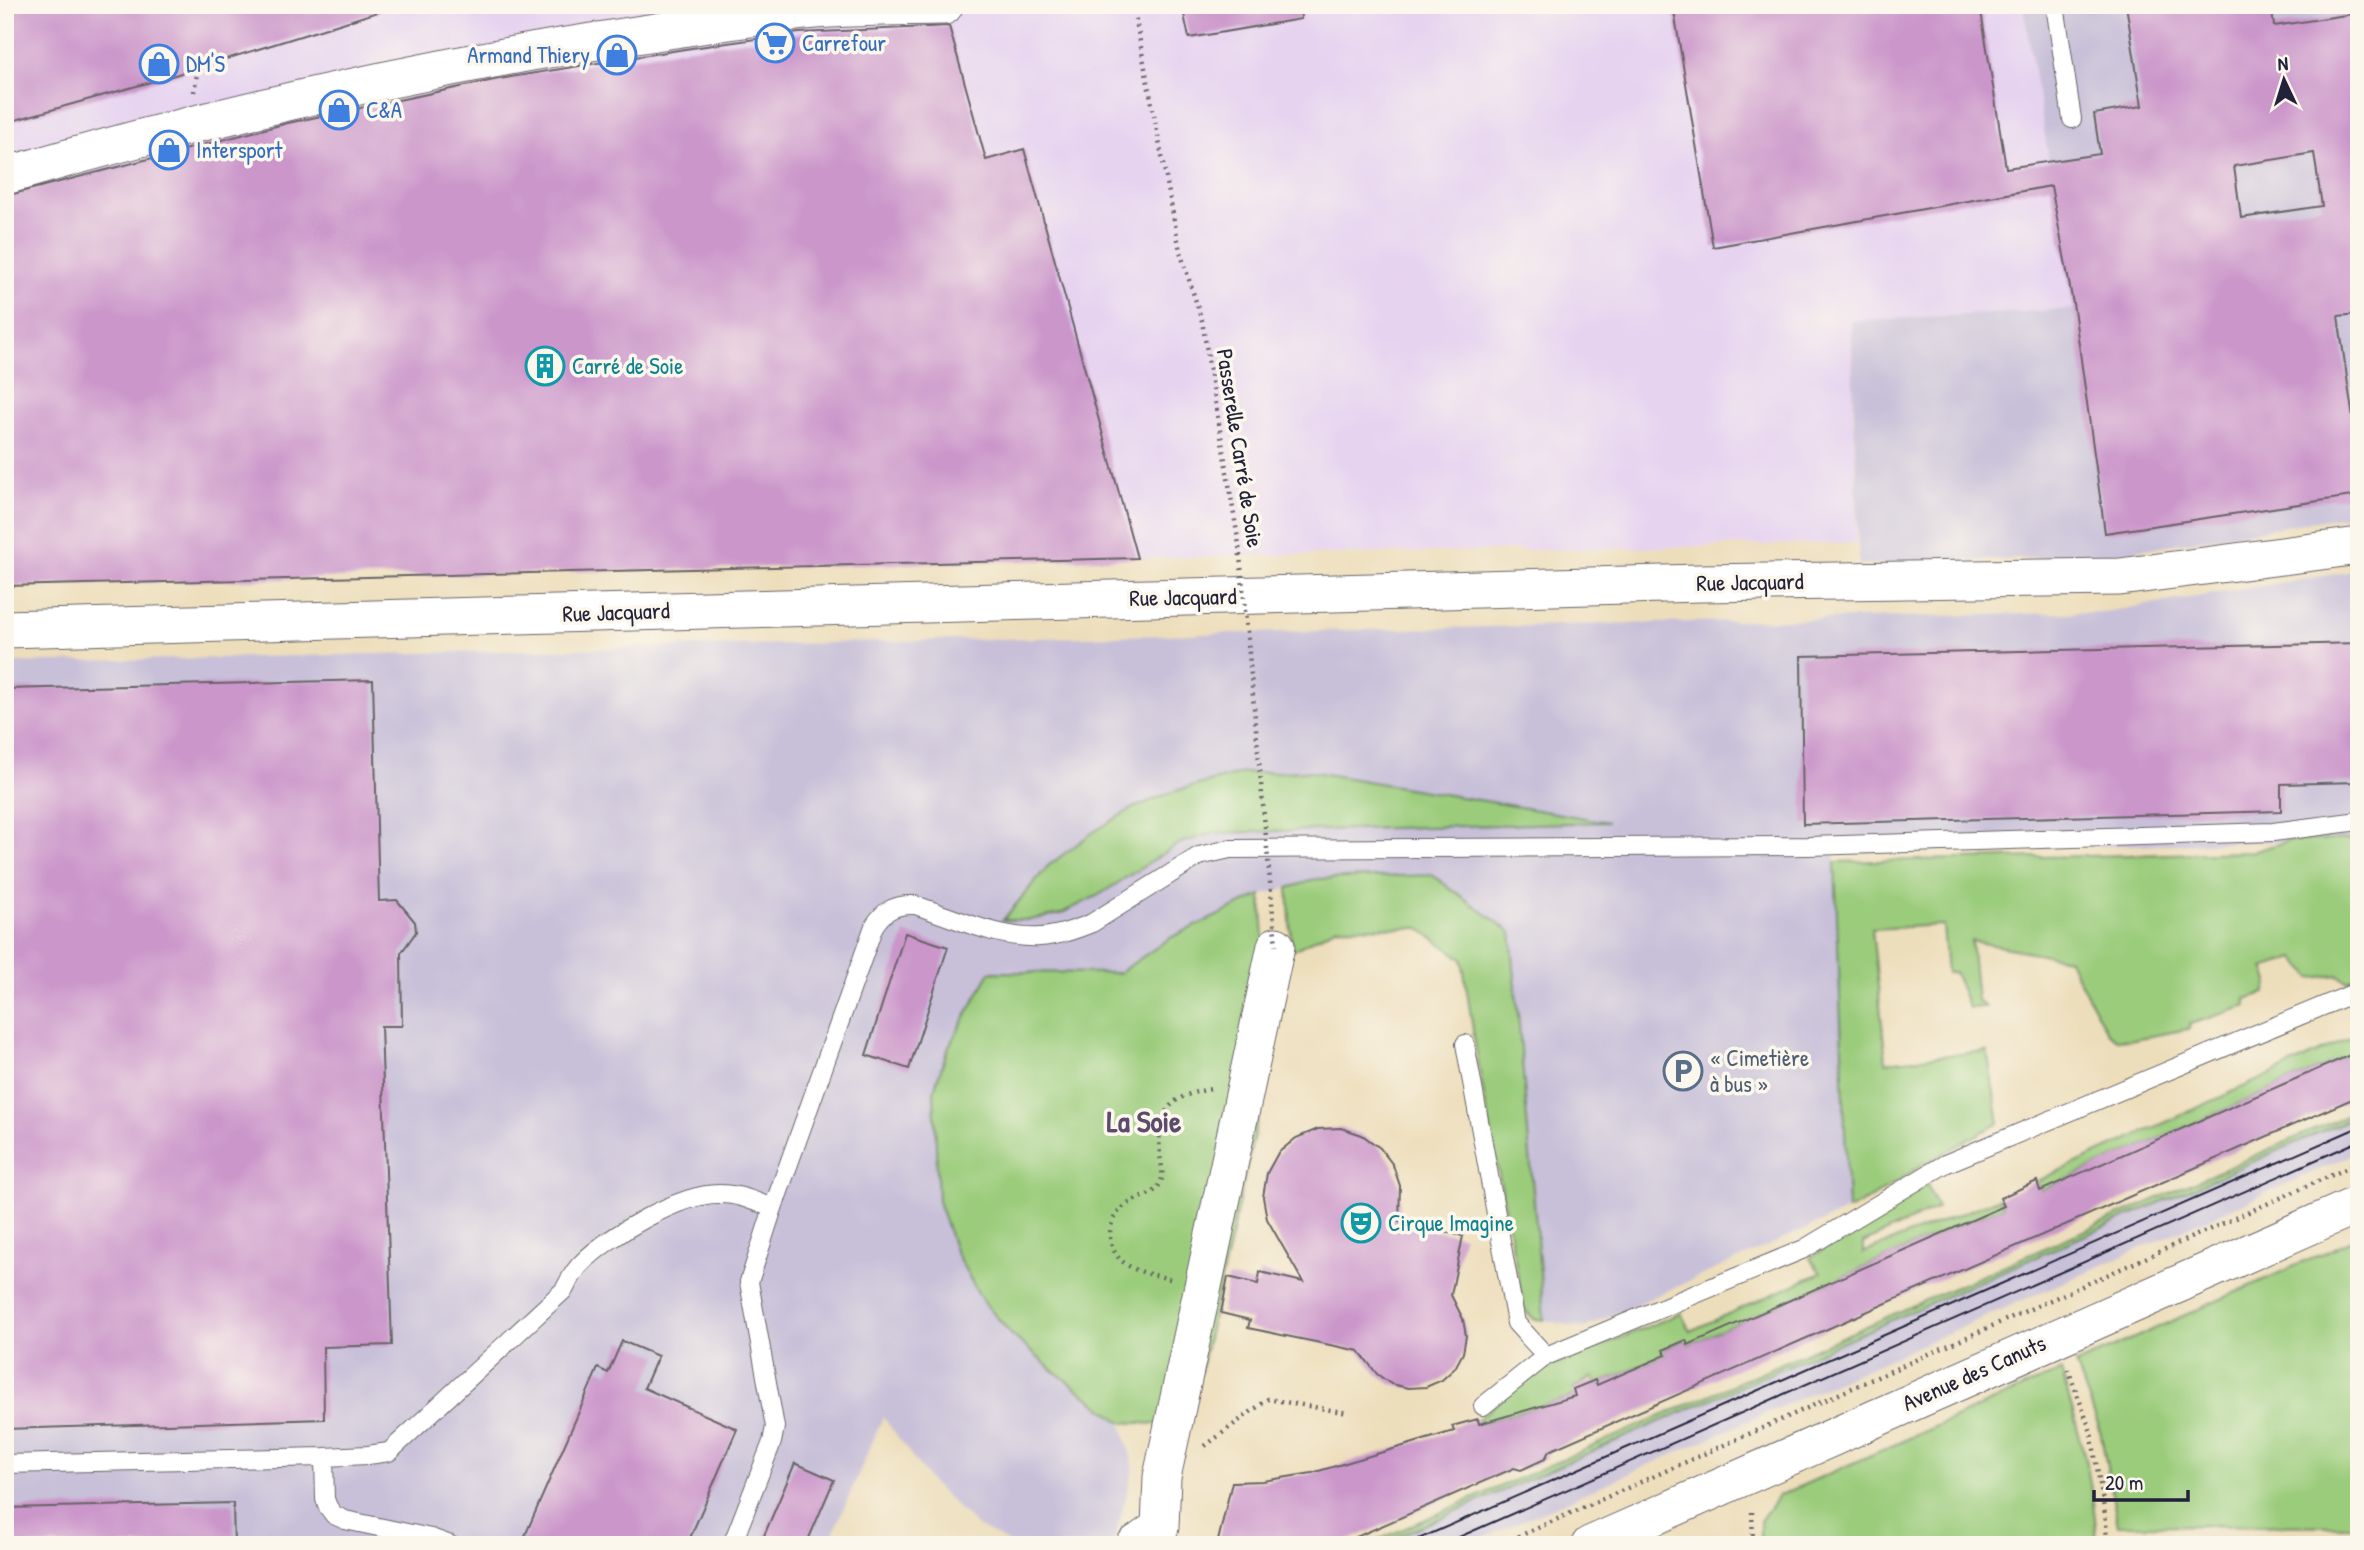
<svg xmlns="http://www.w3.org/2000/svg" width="2364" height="1550" font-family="'Patrick Hand',sans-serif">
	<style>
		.built { fill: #e6d3f0 }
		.industrial { fill: #c8c0d8 }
		.green { fill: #9bcc7b; stroke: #5e775b; stroke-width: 2 }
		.building { fill: #cb96ca; fill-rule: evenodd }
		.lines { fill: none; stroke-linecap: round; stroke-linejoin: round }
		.lane-casing { stroke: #696468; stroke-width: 20 }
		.street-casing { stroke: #696468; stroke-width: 39 }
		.path { stroke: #696468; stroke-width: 4.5; stroke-dasharray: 2 5; stroke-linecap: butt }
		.lane { stroke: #fff; stroke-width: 18 }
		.street { stroke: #fff; stroke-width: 37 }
		.tram { stroke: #22223b; stroke-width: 2 }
		.path-bridge { stroke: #696468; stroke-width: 4.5; stroke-dasharray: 2 5; stroke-linecap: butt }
		.labels { text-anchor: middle; stroke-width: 7; stroke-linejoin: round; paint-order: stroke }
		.shop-label { font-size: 23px; fill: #366cbe; stroke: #fbf7ec; text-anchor: start }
		.culture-label { font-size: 23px; fill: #0d838f; stroke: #fbf7ec; text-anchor: start }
		.street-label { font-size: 23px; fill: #22223b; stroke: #fbf7ec }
		.service-label { font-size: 23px; fill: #4e5e75; stroke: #fbf7ec; text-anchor: start }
		.district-label { font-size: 30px; font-weight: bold; fill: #5d4b6d; stroke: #fbf7ec }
	</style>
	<rect width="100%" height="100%" fill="#fbf7ec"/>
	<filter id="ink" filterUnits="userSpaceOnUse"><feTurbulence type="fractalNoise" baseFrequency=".0143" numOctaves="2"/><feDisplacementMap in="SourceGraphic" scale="14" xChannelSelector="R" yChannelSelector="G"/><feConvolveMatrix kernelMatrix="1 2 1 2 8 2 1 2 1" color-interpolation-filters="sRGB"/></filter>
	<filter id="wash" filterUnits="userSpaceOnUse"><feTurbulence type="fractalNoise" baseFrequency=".00686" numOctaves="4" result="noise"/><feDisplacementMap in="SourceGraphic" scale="28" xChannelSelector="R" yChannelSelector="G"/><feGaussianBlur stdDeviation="1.57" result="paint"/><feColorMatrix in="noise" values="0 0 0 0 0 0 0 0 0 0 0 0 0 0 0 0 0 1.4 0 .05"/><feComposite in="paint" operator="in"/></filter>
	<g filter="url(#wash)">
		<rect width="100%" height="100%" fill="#eddebb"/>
		<path class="built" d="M 31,5 L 2023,5 L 2074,309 L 1851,321 L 1857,543 L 1098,559 L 5,586 L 5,13 Z"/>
		<path class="industrial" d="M 2023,5 L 2359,5 L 2359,514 L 2102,556 L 1859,565 L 1851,321 L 2074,309 Z
			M 2359,570 L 2359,839 L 1835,853 L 1848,1210 L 1584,1328 L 1544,1320 L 1511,932 L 1317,879 L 1261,895 L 1170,938 L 1119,973 L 990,972 L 1050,1368 L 1121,1422 L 1134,1467 L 1115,1538 L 1105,1545 L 1013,1545 L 977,1526 L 930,1481 L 883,1417 L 828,1545 L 5,1545 L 5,663 L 2104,612 Z
			M 2359,1110 L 2359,1152 L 1467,1545 L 1367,1545 Z"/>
		<path class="green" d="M 1307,771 L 1608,822 L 1213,833 L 1180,843 L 1099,895 L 1060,914 L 1030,920 L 1003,920 L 1048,866 L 1092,833 L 1133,808 L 1175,791 L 1243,773 Z
			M 2359,839 L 2359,976 L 2348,981 L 2338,975 L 2311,978 L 2295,958 L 2264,968 L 2269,981 L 2265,993 L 2246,999 L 2247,1006 L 2190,1024 L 2189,1029 L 2129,1040 L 2117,1039 L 2107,1032 L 2068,959 L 1971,941 L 1977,1000 L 1985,1007 L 1969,1008 L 1954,972 L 1947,973 L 1943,925 L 1872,929 L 1886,1062 L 1987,1051 L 1999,1123 L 1922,1165 L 1870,1199 L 1848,1210 L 1835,862 L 2252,852 L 2288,841 Z
			M 1432,875 L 1511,932 L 1544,1320 L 1534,1319 L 1524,1309 L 1479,1068 L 1462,959 L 1419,928 L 1337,927 L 1292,951 L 1288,888 L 1317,879 Z
			M 1261,895 L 1265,952 L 1290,957 L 1264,1091 L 1188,1426 L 1121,1422 L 1050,1368 L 1011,1334 L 982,1300 L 956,1253 L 938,1201 L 934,1090 L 948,1048 L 990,972 L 1119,973 L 1170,938 Z
			M 2359,1034 L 2359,1051 L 2040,1191 L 2037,1181 Z
			M 2359,1110 L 2359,1115 L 1379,1545 L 1367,1545 Z
			M 1927,1184 L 1937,1208 L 1863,1243 L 1863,1253 L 2000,1198 L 2004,1206 L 1688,1345 L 1685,1340 L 1664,1349 L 1666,1355 L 1597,1385 L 1592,1377 L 1573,1389 L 1575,1395 L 1565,1399 L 1479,1424 L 1478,1419 L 1518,1386 L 1543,1370 L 1681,1313 L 1690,1331 L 1821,1273 L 1810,1258 Z
			M 2359,1237 L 2359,1526 L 2118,1525 L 2100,1430 L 2076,1364 Z
			M 2061,1371 C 2078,1428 2095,1485 2097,1545 L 1760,1545 L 1760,1521 L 1778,1496 Z"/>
		<g id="blocks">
			<path class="building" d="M 31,5 L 380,5 L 381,11 L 165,78 L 5,123 L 5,13 Z
				M 1182,5 L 1300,5 L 1301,19 L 1189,38 Z
				M 1673,5 L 1980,5 L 2006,168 L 2100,154 L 2094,114 L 2142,106 L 2126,5 L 2271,5 L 2274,26 L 2359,13 L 2359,314 L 2338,316 L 2359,460 L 2359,495 L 2105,533 L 2074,309 L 2051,186 L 1713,247 ZM 2314,153 L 2322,206 L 2241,218 L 2234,166 Z
				M 949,26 L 986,160 L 1024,149 L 1137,558 L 5,586 L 5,196 L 288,123 L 499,79 L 685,49 L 799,33 Z
				M 2359,643 L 2359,782 L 2281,784 L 2281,811 L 1803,824 L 1801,656 Z
				M 373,680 L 379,901 L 397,900 L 415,922 L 416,932 L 401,953 L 402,1026 L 381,1026 L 392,1345 L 323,1347 L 324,1419 L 5,1429 L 5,689 Z
				M 905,933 L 948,947 L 909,1069 L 866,1055 Z
				M 2359,1051 L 2359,1096 L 1549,1451 L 1545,1459 L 1521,1470 L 1514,1468 L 1338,1545 L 1217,1545 L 1232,1482 L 1263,1481 L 1312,1473 L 1454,1431 L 1452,1426 L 1478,1419 L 1479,1424 L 1575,1396 L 1573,1389 L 1595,1380 L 1597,1385 L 1666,1355 L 1663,1350 L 1686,1340 L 1688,1345 L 2004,1206 L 2000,1198 L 2037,1181 L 2040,1191 Z
				M 1341,1128 L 1362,1135 L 1380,1148 L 1393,1165 L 1400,1186 L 1399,1222 L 1463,1236 L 1451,1295 L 1463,1319 L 1466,1336 L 1463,1353 L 1455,1368 L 1442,1380 L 1426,1387 L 1408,1388 L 1391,1384 L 1377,1374 L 1359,1351 L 1248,1328 L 1250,1320 L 1221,1313 L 1228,1277 L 1258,1284 L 1260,1272 L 1303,1282 L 1267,1219 L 1263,1197 L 1267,1173 L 1278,1153 L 1296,1138 L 1318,1129 Z
				M 622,1341 L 658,1356 L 644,1388 L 737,1429 L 687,1545 L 521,1545 L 598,1368 L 608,1373 Z
				M 795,1463 L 834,1480 L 806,1545 L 760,1545 Z
				M 233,1503 L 234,1545 L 5,1545 L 5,1508 Z"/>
		</g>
	</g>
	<g filter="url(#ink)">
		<use href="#blocks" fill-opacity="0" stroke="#696468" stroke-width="2"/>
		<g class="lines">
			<defs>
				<path id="lane" d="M 2055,5 L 2072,119
					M 1465,1044 L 1516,1323 L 1546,1356
					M 1483,1406 L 1546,1356 L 1804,1249 L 1945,1164 L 2359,991
					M 324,1457 L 325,1499 L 328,1507 L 334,1515 L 345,1520 L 431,1538 L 450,1545
					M 5,1464 L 324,1457 L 368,1455 L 389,1452 L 564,1290 C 569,1281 574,1270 582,1263 C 608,1236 682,1192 721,1194 C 739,1194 756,1202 773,1208 L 874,926 C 884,910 896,904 915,905 C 952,917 1002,940 1040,937 C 1058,936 1075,930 1092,923 L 1199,856 L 1230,849 L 1809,846 L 2273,832 L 2359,821
					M 732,1545 L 772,1442 L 775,1427 L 749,1282 L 773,1208"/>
				<path id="street" d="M 5,176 C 189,122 377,78 566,46 C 643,34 720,21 797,12 C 845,6 896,7 944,6
					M 5,629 L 1700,583 L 2120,577 L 2359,546
					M 1135,1545 L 1160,1527 L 1162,1477 L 1276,946
					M 1590,1545 L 2359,1204"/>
			</defs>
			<use href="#lane" class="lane-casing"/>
			<use href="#street" class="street-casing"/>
			<path class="path" d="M 194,92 L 198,68
				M 1170,1279 C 1148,1273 1121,1271 1112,1246 C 1106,1228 1114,1211 1131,1202 C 1143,1195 1155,1196 1161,1181 C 1164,1174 1161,1163 1160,1155 C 1156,1111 1170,1095 1212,1089
				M 2068,1369 L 2091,1432 L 2106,1520 L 2107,1545
				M 1205,1446 L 1268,1399 L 1348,1413
				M 1752,1512 L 1753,1545
				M 1499,1545 L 2359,1163"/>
			<use href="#lane" class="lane"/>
			<use href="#street" class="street"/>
			<path class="tram" d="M 1405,1545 L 2359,1127
				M 1441,1545 L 2359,1141"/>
			<path class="path-bridge" d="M 1133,5 L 1180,251 L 1202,321 L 1239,545 L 1276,946"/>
		</g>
	</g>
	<defs>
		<symbol id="supermarket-ring" viewBox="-11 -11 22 22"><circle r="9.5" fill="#fbf7ec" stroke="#3f7fe0" stroke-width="1.5"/><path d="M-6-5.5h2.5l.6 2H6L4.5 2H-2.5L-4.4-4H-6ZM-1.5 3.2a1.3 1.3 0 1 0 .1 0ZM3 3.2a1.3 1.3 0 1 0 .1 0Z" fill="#3f7fe0"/></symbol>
		<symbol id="shop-ring" viewBox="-11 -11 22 22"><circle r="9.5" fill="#fbf7ec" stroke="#3f7fe0" stroke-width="1.5"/><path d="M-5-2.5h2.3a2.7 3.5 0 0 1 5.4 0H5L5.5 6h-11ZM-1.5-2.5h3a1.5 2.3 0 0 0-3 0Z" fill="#3f7fe0"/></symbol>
		<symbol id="building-ring" viewBox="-11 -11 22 22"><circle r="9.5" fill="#fbf7ec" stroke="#0f9aa8" stroke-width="1.5"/><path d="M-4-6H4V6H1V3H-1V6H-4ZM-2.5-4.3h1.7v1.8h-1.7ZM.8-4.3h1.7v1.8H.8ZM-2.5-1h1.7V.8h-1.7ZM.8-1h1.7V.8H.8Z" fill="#0f9aa8"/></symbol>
		<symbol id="parking-ring" viewBox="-11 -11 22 22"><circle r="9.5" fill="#fbf7ec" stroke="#5c6f8a" stroke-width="1.5"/><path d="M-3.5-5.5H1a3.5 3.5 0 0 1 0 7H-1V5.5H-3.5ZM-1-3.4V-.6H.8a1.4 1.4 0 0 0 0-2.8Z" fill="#5c6f8a"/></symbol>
		<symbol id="theatre-ring" viewBox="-11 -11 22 22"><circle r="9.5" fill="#fbf7ec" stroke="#0f9aa8" stroke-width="1.5"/><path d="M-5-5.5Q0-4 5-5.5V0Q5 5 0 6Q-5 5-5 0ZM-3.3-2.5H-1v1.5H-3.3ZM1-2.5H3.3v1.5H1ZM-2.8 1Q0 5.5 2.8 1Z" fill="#0f9aa8"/></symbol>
	</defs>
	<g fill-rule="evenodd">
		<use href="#supermarket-ring" x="753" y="21" width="44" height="44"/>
		<use href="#shop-ring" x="595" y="33" width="44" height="44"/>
		<use href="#shop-ring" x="137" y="42" width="44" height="44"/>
		<use href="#shop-ring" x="317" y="88" width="44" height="44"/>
		<use href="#shop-ring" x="147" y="128" width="44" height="44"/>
		<use href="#building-ring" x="523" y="344" width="44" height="44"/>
		<use href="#parking-ring" x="1661" y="1049" width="44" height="44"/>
		<use href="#theatre-ring" x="1339" y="1201" width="44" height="44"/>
	</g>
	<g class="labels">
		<g class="shop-label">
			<text x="802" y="51">Carrefour</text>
			<text x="590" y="63" text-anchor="end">Armand Thiery</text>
			<text x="186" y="72">DM'S</text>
			<text x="366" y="118">C&amp;A</text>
			<text x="196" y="158">Intersport</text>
		</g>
		<g class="culture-label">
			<text x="572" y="374">Carré de Soie</text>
			<text x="1388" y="1231">Cirque Imagine</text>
		</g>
		<g class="street-label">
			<text transform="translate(1240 448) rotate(81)" y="8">Passerelle Carré de Soie</text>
			<text transform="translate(1750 582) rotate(-1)" y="8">Rue Jacquard</text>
			<text transform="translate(1183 597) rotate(-1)" y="8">Rue Jacquard</text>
			<text transform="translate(616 612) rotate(-2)" y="8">Rue Jacquard</text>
			<text transform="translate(1974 1373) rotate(-24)" y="8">Avenue des Canuts</text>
		</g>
		<g class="service-label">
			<text x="1710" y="1066">« Cimetière<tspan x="1710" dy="26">à bus »</tspan></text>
		</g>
		<g class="district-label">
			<text x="1144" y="1132">La Soie</text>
		</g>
	</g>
	<rect width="2364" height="1550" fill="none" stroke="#fbf7ec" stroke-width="28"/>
	<g transform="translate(2284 80) rotate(356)" stroke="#fbf7ec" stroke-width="5" paint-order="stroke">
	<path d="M0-5L12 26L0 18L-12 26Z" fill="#22223b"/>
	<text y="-10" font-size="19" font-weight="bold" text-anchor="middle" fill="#22223b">N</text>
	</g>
	<path d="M2094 1490v10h94v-10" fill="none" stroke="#22223b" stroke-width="3.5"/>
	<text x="2105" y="1490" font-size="21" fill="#22223b" stroke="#fbf7ec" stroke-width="5" paint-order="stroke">20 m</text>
</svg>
